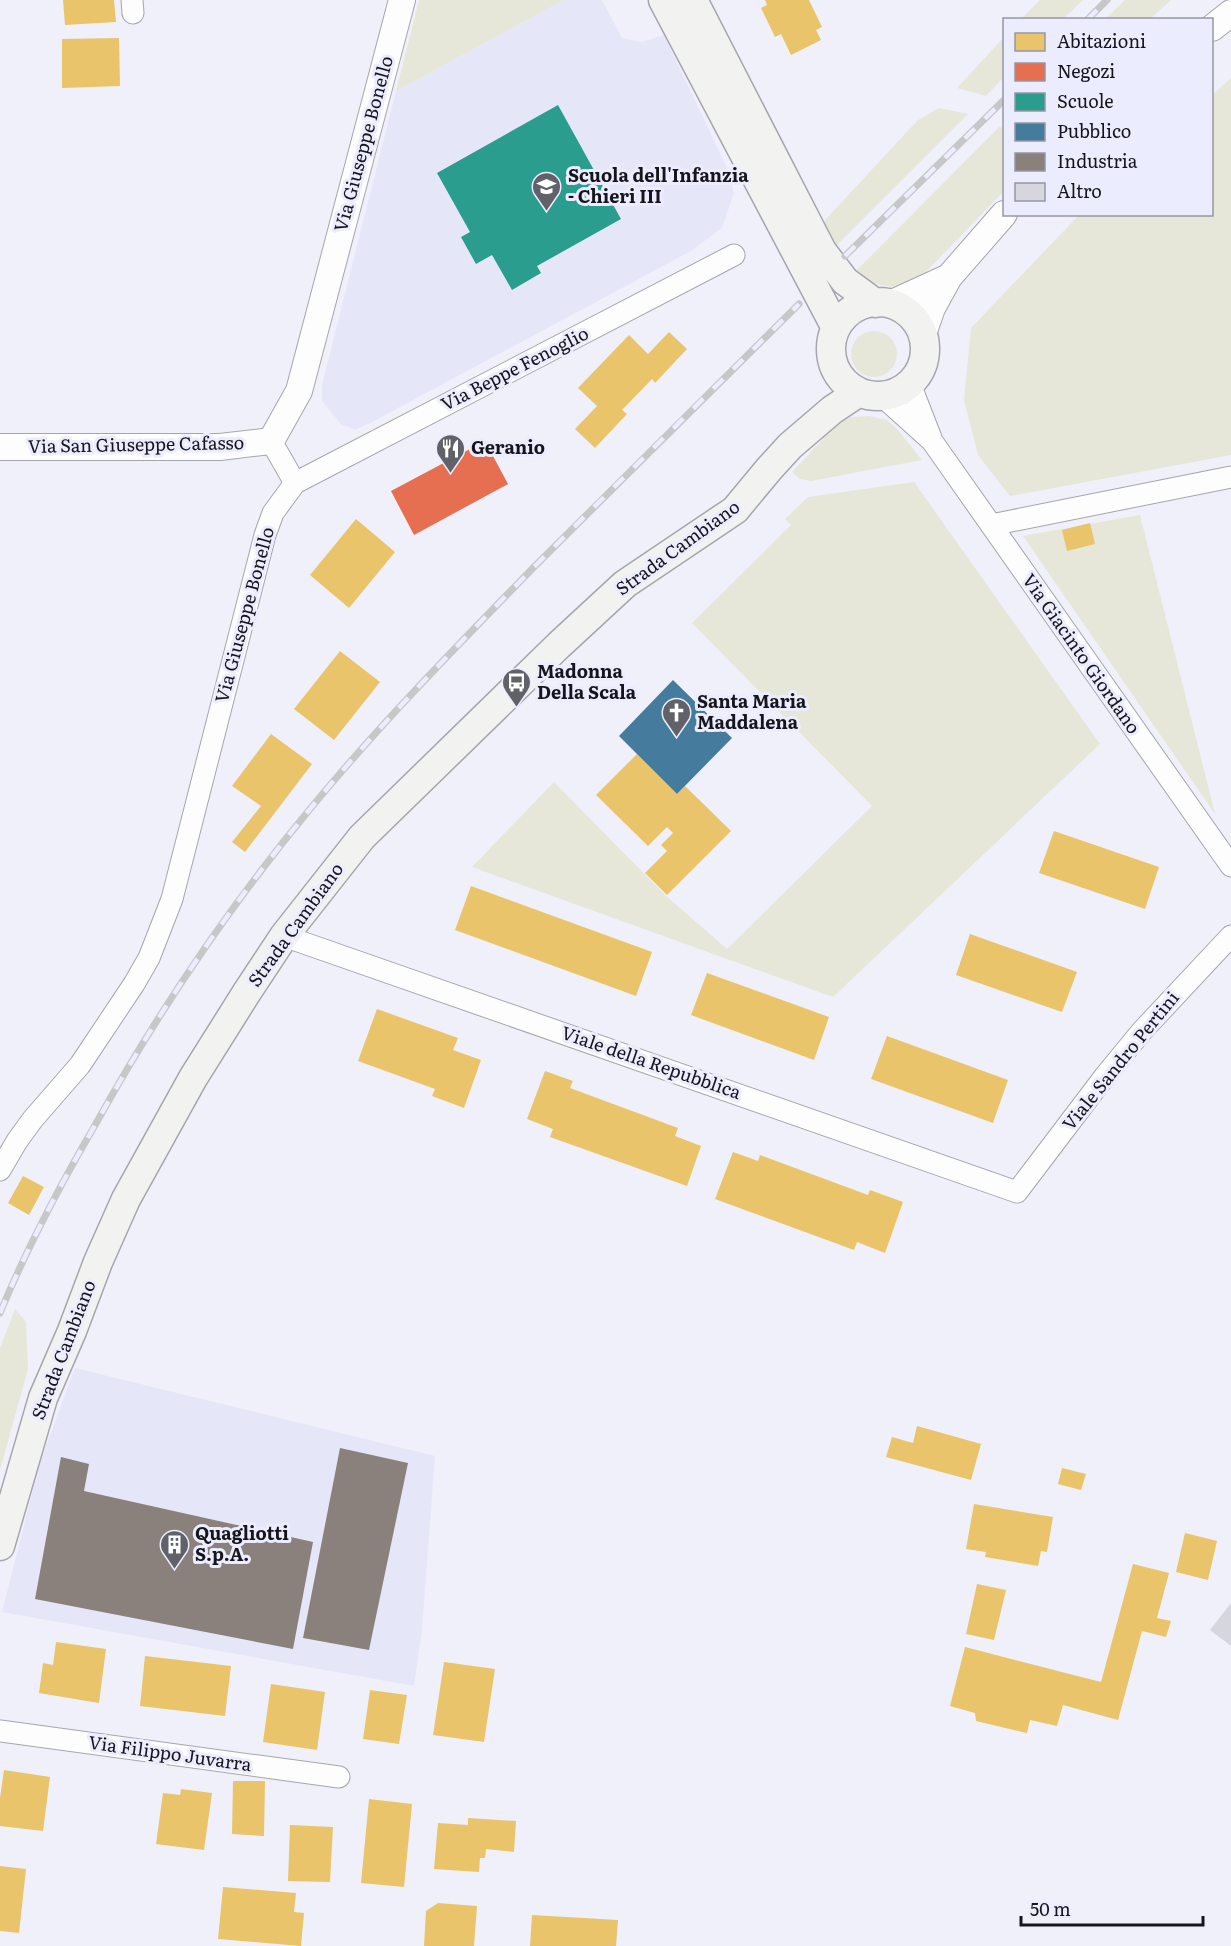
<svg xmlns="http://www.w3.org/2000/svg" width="1231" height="1946" font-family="Literata,serif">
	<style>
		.built { fill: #e5e7f9 }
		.green { fill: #e6e7d8 }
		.homes { fill: #e9c46a }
		.shops { fill: #e76f51 }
		.schools { fill: #2a9d8f }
		.public { fill: #457b9d }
		.industry { fill: #8a817c }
		.building { fill: #d6d7de }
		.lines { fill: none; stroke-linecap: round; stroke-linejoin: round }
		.minor-casing { stroke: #a5a6ad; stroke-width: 23 }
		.tertiary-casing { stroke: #a5a6ad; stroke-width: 28 }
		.secondary-casing { stroke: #a5a6ad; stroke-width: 31 }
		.minor { stroke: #fdfdfe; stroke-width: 21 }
		.tertiary { stroke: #fdfdfe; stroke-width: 26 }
		.secondary { stroke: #f2f3f0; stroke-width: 28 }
		.rail-casing { stroke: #c7c7ca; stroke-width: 7 }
		.rail { stroke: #ebedfe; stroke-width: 4.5; stroke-dasharray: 14; stroke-linecap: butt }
		.labels { text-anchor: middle; stroke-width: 6; stroke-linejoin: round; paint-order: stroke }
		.street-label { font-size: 18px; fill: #15151b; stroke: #ebedfe }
		.poi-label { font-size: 18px; font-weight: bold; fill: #15151b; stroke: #ebedfe; text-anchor: start }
	</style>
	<rect width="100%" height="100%" fill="#eff0fa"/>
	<path class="built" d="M 564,0 L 602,0 L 622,38 L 642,42 L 664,35 L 728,170 L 734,193 L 722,228 L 691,251 L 374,421 L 355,430 L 341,424 L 322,401 L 322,385 L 396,91 Z
		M 75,1368 L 435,1456 L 422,1630 L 414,1686 L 2,1612 L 40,1462 Z"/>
	<path class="green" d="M 419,0 L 564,0 L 396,91 Z
		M 1040,0 L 1083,0 L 1063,19 L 1021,19 Z
		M 1125,0 L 1171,0 L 1150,19 L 1105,19 Z
		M 1004,37 L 1004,77 L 986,96 L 957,88 Z
		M 1231,78 L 1231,455 L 1010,496 L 978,455 L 964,400 L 971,328 L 1079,215 L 1212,214 L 1212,95 Z
		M 939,108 L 968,114 L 832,250 L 821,229 L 825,220 L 918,120 Z
		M 999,127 L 1004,128 L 1004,191 L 921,277 L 892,287 L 871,283 L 857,270 Z
		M851 354a23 23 0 1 1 46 0a23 23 0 1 1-46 0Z
		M 869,416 L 887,420 L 897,429 L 922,460 L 811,481 L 800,479 L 792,472 L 839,422 L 852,417 Z
		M 914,482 L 1100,744 L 833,997 L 472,867 L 554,782 L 665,895 L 727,949 L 872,806 L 692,623 L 791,525 L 785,519 L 808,497 Z
		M 1140,515 L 1215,814 L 1023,536 Z
		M 15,1309 L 26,1322 L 28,1369 L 0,1470 L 0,1348 Z"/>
	<path class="homes" d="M 63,0 L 114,0 L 116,22 L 65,25 Z
		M 765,0 L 809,0 L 822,27 L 816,30 L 821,40 L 791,55 L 781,34 L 775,37 L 761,8 L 767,5 Z
		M 119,38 L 120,86 L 62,88 L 62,39 Z
		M 669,332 L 687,349 L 655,383 L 652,379 L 622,410 L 627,414 L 595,448 L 575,429 L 597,406 L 578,388 L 629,335 L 648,354 Z
		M 356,519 L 395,552 L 349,608 L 310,575 Z
		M 1090,523 L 1095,544 L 1067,551 L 1062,530 Z
		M 340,651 L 380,682 L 334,740 L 294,709 Z
		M 271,734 L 312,764 L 245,852 L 232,842 L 261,806 L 232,786 Z
		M 637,754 L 677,794 L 685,786 L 731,831 L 667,895 L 645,873 L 667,851 L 661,845 L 673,833 L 667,827 L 648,846 L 596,795 Z
		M 1054,831 L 1159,867 L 1145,909 L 1039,873 Z
		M 471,886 L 652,952 L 636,996 L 455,930 Z
		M 970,934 L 1077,972 L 1062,1012 L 956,975 Z
		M 707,973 L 829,1017 L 814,1060 L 691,1015 Z
		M 377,1009 L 458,1038 L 453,1050 L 481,1060 L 464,1108 L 432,1096 L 435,1089 L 358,1061 Z
		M 887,1036 L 1008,1080 L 993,1123 L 871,1079 Z
		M 545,1071 L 573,1081 L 570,1088 L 678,1128 L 675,1136 L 701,1146 L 687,1186 L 550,1137 L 553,1129 L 527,1119 Z
		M 733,1152 L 758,1161 L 760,1155 L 868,1195 L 870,1190 L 903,1202 L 885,1253 L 857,1242 L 854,1250 L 715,1199 Z
		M 23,1176 L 44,1187 L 29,1215 L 8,1203 Z
		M 917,1426 L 981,1444 L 971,1480 L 886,1457 L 892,1437 L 913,1443 Z
		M 1062,1468 L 1086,1474 L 1081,1490 L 1058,1484 Z
		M 974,1504 L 1053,1517 L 1047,1552 L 1041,1551 L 1038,1566 L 985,1557 L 986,1552 L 966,1549 Z
		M 1185,1533 L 1217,1541 L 1208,1580 L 1176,1572 Z
		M 1133,1564 L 1169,1573 L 1157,1618 L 1171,1621 L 1166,1637 L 1142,1631 L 1118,1720 L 1063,1705 L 1057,1726 L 1030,1720 L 1027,1733 L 976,1721 L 975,1713 L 950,1706 L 965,1647 L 1101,1682 Z
		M 977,1584 L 1006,1590 L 994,1640 L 966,1634 Z
		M 56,1642 L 106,1649 L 99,1703 L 39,1693 L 43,1663 L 53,1665 Z
		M 145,1656 L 231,1666 L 225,1716 L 140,1706 Z
		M 444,1662 L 495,1669 L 484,1742 L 433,1735 Z
		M 271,1684 L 325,1692 L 317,1750 L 263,1742 Z
		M 370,1690 L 407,1695 L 399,1744 L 363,1739 Z
		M 4,1770 L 50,1777 L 43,1831 L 0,1826 L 0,1798 Z
		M 233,1781 L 265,1781 L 264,1836 L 232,1834 Z
		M 181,1789 L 212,1793 L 204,1850 L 156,1844 L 163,1793 L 180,1795 Z
		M 369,1799 L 412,1804 L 404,1887 L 361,1883 Z
		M 468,1818 L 516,1821 L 514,1852 L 486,1849 L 485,1858 L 480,1858 L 479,1872 L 434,1869 L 438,1823 L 468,1825 Z
		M 290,1825 L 333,1827 L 330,1882 L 288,1881 Z
		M 0,1866 L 26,1869 L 19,1933 L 0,1931 Z
		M 223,1887 L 296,1893 L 294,1912 L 304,1913 L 301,1946 L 218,1939 Z
		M 438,1903 L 477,1906 L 474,1946 L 424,1946 L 426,1911 Z
		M 532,1915 L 618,1920 L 616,1946 L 530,1946 Z"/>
	<path class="shops" d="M 485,441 L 508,484 L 414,535 L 391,491 Z"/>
	<path class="schools" d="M 558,105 L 621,219 L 537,266 L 541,273 L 512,290 L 492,255 L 476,264 L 461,237 L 470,232 L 437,173 Z"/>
	<path class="public" d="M 673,680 L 732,738 L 677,794 L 619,736 Z"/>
	<path class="industry" d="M 340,1448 L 408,1463 L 369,1650 L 303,1638 Z
		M 61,1457 L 89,1464 L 84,1491 L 313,1542 L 293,1649 L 35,1599 Z"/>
	<path class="building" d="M 1231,1603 L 1231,1646 L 1210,1630 Z"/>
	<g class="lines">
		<defs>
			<path id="minor" d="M 132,0 L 133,13
				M 910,384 L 931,438
				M 882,396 L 932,441 L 1231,866
				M 295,483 L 734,255
				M 991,525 L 1231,477
				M 284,936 L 1017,1192 L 1105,1076 L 1142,1031 L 1231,936
				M 0,1170 L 17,1141 L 33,1119 L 80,1065 L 134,984 L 149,958 L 172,899 L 265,535 L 273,513 L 295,483 L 271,441
				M 0,1731 L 339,1777"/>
			<path id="tertiary" d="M 1212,28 L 1231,13
				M 890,304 L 949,277
				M 923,334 L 932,308 L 949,277 L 1004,214
				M 0,447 L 220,447 L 271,441 L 299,391 L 402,0"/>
			<path id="secondary" d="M 663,0 L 836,328
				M 693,0 L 822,251 L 845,281 L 875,303
				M831 349a47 47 0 1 1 94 0a47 47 0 1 1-94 0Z
				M 0,1546 L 43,1398 L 72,1331 L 98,1262 L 126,1199 L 193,1078 L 247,992 L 284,936 L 362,837 L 559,645 L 625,584 L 735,510 L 769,469 L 790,446 L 832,410 L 859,392"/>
		</defs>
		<use href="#minor" class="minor-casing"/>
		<use href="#tertiary" class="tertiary-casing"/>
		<use href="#secondary" class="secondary-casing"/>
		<use href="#minor" class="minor"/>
		<use href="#tertiary" class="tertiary"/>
		<use href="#secondary" class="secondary"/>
		<defs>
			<path id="rail" d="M 1087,20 L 1107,0
				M 845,256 L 1004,100
				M 0,1313 C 27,1248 59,1187 94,1127 C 156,1015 228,908 310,809 C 380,724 458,645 535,566 C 623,478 711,391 799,304"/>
		</defs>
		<use href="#rail" class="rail-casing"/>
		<use href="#rail" class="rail"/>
	</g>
	<defs>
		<symbol id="school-pin" viewBox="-11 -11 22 30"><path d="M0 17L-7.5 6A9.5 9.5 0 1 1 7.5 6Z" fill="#616269" stroke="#ebedfe"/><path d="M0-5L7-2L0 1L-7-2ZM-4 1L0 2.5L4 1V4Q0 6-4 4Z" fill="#fff"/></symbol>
		<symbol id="restaurant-pin" viewBox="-11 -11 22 30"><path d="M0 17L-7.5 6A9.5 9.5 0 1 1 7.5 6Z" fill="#616269" stroke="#ebedfe"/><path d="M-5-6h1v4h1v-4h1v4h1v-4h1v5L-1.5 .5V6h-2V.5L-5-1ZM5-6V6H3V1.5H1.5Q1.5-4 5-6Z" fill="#fff"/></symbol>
		<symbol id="bus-pin" viewBox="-11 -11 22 30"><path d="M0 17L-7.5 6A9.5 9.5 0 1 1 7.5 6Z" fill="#616269" stroke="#ebedfe"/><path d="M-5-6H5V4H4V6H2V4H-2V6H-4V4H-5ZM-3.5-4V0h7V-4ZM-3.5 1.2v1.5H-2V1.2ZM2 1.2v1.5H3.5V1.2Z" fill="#fff"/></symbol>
		<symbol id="church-pin" viewBox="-11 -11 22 30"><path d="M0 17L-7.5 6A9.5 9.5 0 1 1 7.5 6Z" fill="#616269" stroke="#ebedfe"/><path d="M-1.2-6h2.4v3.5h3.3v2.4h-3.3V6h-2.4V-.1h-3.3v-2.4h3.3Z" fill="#fff"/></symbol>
		<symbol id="building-pin" viewBox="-11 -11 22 30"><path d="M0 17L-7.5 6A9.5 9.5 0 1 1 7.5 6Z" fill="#616269" stroke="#ebedfe"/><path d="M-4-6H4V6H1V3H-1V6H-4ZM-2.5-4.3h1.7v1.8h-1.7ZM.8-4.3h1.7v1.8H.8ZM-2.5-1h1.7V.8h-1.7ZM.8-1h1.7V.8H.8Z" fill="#fff"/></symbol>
	</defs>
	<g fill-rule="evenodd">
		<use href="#school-pin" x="530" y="170" width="33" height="45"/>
		<use href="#restaurant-pin" x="434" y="432" width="33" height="45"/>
		<use href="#bus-pin" x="500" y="666" width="33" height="45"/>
		<use href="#church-pin" x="660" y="696" width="33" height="45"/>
		<use href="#building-pin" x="158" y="1528" width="33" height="45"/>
	</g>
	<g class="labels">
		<g class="street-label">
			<text transform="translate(364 144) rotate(-75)" y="6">Via Giuseppe Bonello</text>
			<text transform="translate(515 369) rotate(-27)" y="6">Via Beppe Fenoglio</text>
			<text transform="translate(136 445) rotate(-1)" y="6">Via San Giuseppe Cafasso</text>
			<text transform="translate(678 548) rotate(-36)" y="6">Strada Cambiano</text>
			<text transform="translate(245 615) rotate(-75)" y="6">Via Giuseppe Bonello</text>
			<text transform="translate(1081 654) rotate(55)" y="6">Via Giacinto Giordano</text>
			<text transform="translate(296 925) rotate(-54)" y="6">Strada Cambiano</text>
			<text transform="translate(1121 1061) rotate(-51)" y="6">Viale Sandro Pertini</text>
			<text transform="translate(651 1063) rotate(19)" y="6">Viale della Repubblica</text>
			<text transform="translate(64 1350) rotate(-69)" y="6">Strada Cambiano</text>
			<text transform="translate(170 1754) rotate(8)" y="6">Via Filippo Juvarra</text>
		</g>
		<g class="poi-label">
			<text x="568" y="182">Scuola dell'Infanzia<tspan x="568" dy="21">- Chieri III</tspan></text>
			<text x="471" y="454">Geranio</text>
			<text x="537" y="678">Madonna<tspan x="537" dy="21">Della Scala</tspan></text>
			<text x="697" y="708">Santa Maria<tspan x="697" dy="21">Maddalena</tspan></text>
			<text x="195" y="1540">Quagliotti<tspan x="195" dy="21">S.p.A.</tspan></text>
		</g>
	</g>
	<rect x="1003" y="18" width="210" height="198" fill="#ebedfe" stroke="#9597a3" stroke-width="1.5"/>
	<rect x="1015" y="33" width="30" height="18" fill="#e9c46a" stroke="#9597a3" stroke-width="1.5"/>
	<text x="1057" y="48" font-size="18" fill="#15151b">Abitazioni</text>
	<rect x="1015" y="63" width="30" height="18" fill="#e76f51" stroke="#9597a3" stroke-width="1.5"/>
	<text x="1057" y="78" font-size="18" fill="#15151b">Negozi</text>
	<rect x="1015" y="93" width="30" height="18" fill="#2a9d8f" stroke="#9597a3" stroke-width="1.5"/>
	<text x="1057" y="108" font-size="18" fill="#15151b">Scuole</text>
	<rect x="1015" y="123" width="30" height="18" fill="#457b9d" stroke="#9597a3" stroke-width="1.5"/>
	<text x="1057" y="138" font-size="18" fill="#15151b">Pubblico</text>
	<rect x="1015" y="153" width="30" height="18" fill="#8a817c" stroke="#9597a3" stroke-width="1.5"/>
	<text x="1057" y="168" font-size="18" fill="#15151b">Industria</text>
	<rect x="1015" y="183" width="30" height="18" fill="#d6d7de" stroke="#9597a3" stroke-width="1.5"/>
	<text x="1057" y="198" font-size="18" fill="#15151b">Altro</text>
	<path d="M1021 1916v9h182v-9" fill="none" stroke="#15151b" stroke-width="3"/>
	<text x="1030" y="1916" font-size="18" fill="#15151b" stroke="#ebedfe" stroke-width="4.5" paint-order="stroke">50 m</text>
</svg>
